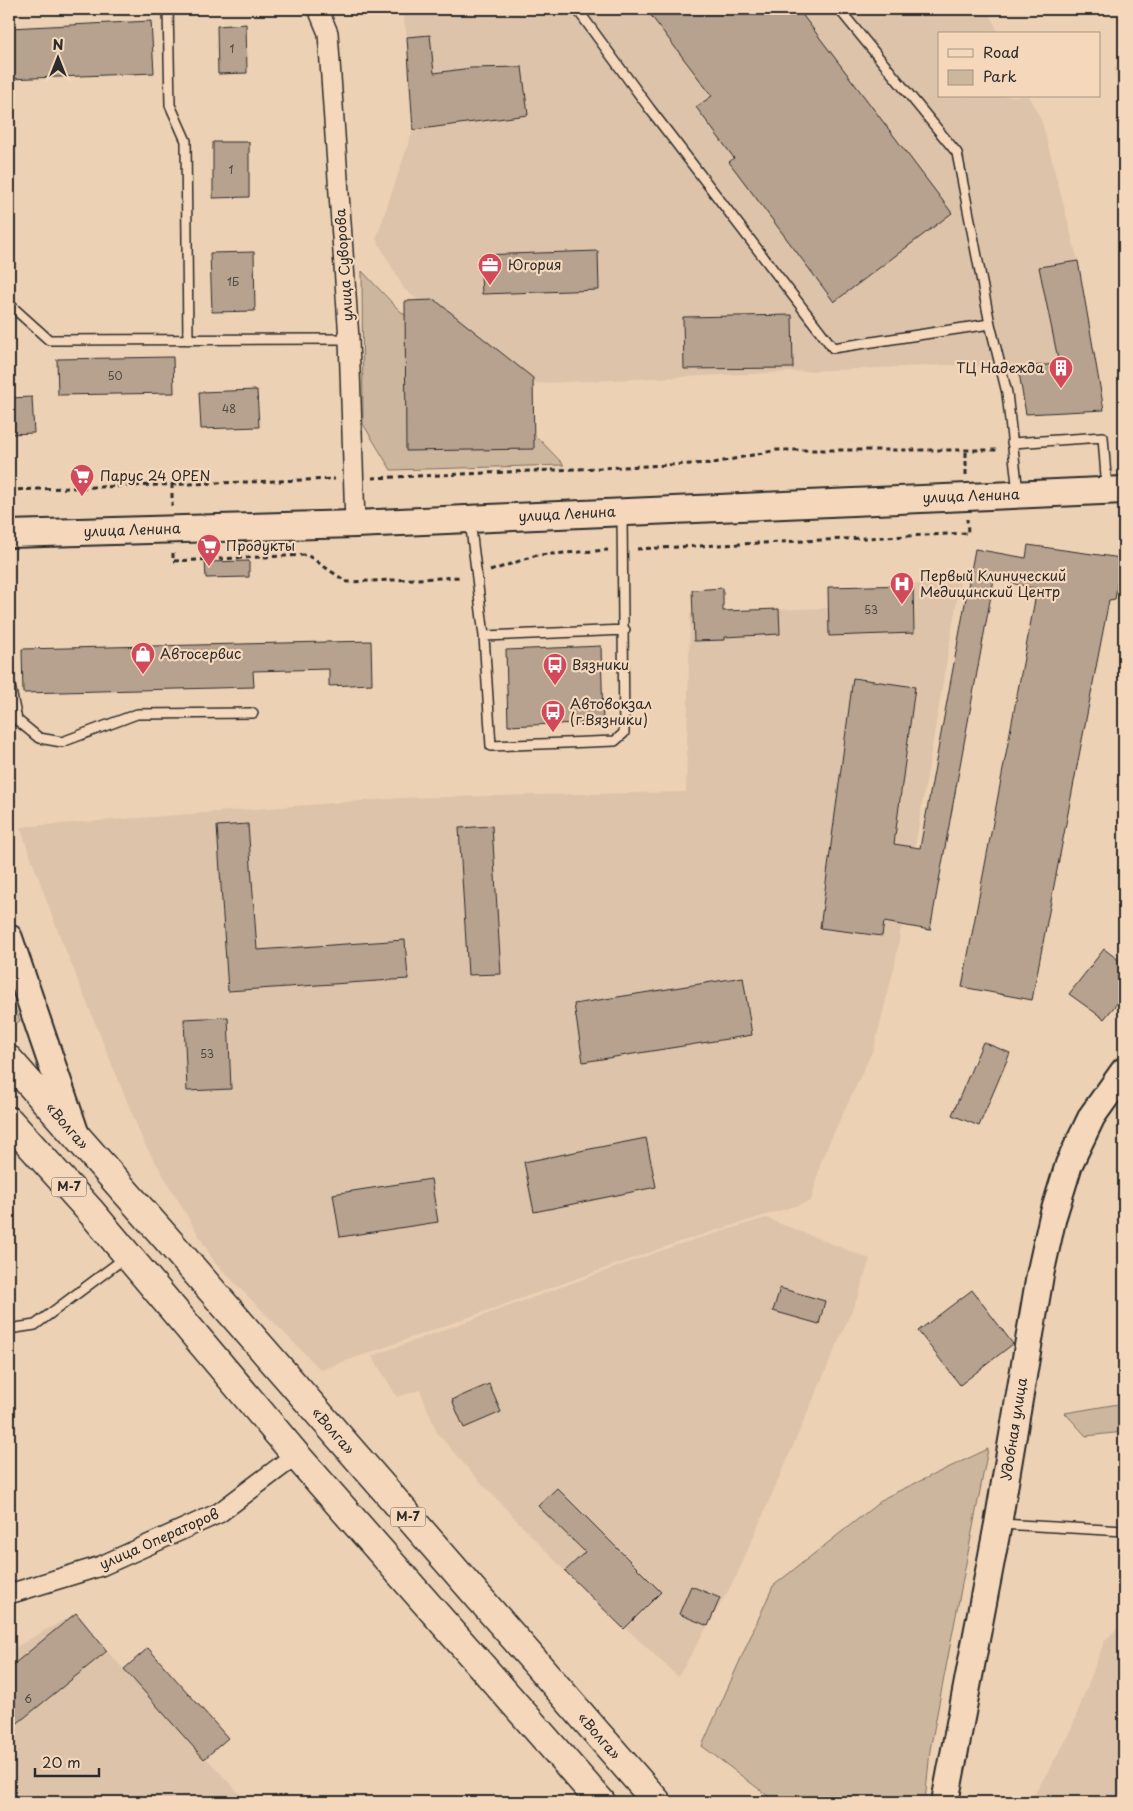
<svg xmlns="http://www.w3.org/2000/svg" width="1133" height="1811" font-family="'Playpen Sans',sans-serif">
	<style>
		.built { fill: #ddc3aa }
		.green { fill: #cdb69e; stroke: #7c7064 }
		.building { fill: #b7a28f; stroke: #2b2b2b }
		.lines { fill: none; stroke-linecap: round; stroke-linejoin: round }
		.lane-casing { stroke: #2b2b2b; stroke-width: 12 }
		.street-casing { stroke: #2b2b2b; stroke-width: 22 }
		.secondary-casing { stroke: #2b2b2b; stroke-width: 30 }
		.highway-casing { stroke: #2b2b2b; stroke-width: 31 }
		.path { stroke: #2b2b2b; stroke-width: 3; stroke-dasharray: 5 4; stroke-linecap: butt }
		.lane { stroke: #f5d8bb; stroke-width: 9 }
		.street { stroke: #f5d8bb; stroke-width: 19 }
		.secondary { stroke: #f5d8bb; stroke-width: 26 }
		.highway { stroke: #f5d8bb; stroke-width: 28 }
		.labels { text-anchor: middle; stroke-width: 4.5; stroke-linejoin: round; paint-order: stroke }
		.number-label { font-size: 11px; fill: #4e4944 }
		.shield { fill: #f5d8bb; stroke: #685f56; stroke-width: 1 }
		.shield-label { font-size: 12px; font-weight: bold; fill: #2b2b2b }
		.street-label { font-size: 14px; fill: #2b2b2b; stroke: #f5d8bb }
		.poi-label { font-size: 14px; fill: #2b2b2b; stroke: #f5d8bb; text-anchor: start }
	</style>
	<rect width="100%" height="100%" fill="#edd1b5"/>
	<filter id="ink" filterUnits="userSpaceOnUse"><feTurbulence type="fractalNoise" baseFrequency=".02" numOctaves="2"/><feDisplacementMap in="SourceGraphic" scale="10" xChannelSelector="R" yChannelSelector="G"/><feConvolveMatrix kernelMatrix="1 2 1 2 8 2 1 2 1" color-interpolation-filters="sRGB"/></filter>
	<g filter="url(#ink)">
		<path class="built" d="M 402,9 L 987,9 L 999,34 L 939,34 L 939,96 L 1029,96 L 1042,122 L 1078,261 L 1104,410 L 1026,414 L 1018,367 L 947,365 L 520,384 L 404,289 L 376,239 L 413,130 L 407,37 Z
			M 1115,67 L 1124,67 L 1124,160 Z
			M 960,582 L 895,964 L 874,1048 L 822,1158 L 811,1201 L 676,1243 L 321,1370 L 215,1263 L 143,1141 L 57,929 L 20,827 L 400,798 L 686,792 L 690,613 L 828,608 L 828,587 Z
			M 766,1218 L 870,1259 L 859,1294 L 736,1577 L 678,1677 L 558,1564 L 471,1472 L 437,1433 L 420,1390 L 397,1397 L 372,1356 L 677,1245 Z
			M 76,1613 L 107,1651 L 247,1802 L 9,1802 L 9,1651 Z
			M 1124,1621 L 1124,1802 L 1030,1802 L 1069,1735 L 1104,1642 Z"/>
		<path class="green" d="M 362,271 L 398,309 L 482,380 L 564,465 L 391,470 L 363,424 Z
			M 9,993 L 20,1021 L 9,1027 Z
			M 1124,1403 L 1124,1432 L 1086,1436 L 1065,1413 Z
			M 988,1449 L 930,1750 L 925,1802 L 776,1802 L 702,1746 L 773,1586 L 886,1497 Z"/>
		<path class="building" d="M 646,9 L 798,9 L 952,213 L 834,302 L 729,162 L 734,158 L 696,107 L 712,96 Z
			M 151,21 L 154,73 L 9,79 L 9,28 Z
			M 246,24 L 247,73 L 218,74 L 217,26 Z
			M 430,35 L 434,73 L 471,68 L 522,67 L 528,115 L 413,130 L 407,37 Z
			M 213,142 L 249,142 L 249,197 L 213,198 Z
			M 598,251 L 599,290 L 482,294 L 480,255 Z
			M 254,252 L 255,311 L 212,312 L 210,253 Z
			M 1078,261 L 1104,410 L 1026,414 L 1018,367 L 1059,364 L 1039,267 Z
			M 435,300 L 533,378 L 534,449 L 406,451 L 405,301 Z
			M 792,315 L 793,368 L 684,369 L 683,317 Z
			M 173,357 L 174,393 L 58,395 L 57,359 Z
			M 257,390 L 259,427 L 201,429 L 199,392 Z
			M 32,397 L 34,433 L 9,434 L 9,398 Z
			M 1028,545 L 1121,558 L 1115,599 L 1109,600 L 1032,1000 L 962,987 L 1037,589 L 994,579 L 930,930 L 884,922 L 882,936 L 820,928 L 853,678 L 915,687 L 894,844 L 920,848 L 975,549 L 1026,558 Z
			M 249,561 L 249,577 L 206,578 L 205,562 Z
			M 913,585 L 914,633 L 829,636 L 828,587 Z
			M 723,588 L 723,611 L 779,609 L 780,634 L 725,637 L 725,640 L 694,641 L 692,590 Z
			M 371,641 L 372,684 L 329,686 L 329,669 L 253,671 L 254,687 L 23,693 L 22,649 Z
			M 601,646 L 603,722 L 508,726 L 506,650 Z
			M 248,824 L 257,950 L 405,940 L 408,979 L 228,991 L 217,826 Z
			M 492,826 L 501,974 L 468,975 L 459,828 Z
			M 1104,949 L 1124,964 L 1124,995 L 1104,1019 L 1069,994 Z
			M 743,977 L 752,1035 L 583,1062 L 574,1004 Z
			M 228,1017 L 231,1089 L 187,1091 L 184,1019 Z
			M 983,1042 L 1010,1053 L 979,1126 L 952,1115 Z
			M 646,1138 L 656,1187 L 534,1212 L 524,1162 Z
			M 431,1179 L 438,1222 L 340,1237 L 333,1194 Z
			M 780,1288 L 825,1301 L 819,1324 L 773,1311 Z
			M 972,1290 L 1013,1344 L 960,1385 L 918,1331 Z
			M 489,1384 L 501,1412 L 464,1428 L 452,1400 Z
			M 557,1488 L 661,1592 L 624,1629 L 565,1571 L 585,1552 L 538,1506 Z
			M 691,1586 L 720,1598 L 708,1626 L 679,1614 Z
			M 76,1613 L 107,1651 L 9,1730 L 9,1668 Z
			M 148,1648 L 228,1738 L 204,1759 L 124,1669 Z"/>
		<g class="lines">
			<defs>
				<path id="lane" d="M 168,9 L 170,105 L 186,141 L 188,340
					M 577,9 L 650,109 L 833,348 L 990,324 L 1007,393 L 1018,493
					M 839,9 L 957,153 L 990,324
					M 9,304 L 49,340 L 349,339
					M 1012,443 L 1103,437 L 1107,490
					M 470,520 L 484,636 L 491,746 L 615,741 L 624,733 L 622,514
					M 484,636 L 625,630
					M 9,681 L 17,720 L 39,738 L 62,742 L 137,714 L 253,713
					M 9,1329 L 35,1325 L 126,1257
					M 1000,1524 L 1124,1531"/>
				<path id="street" d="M 318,9 L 328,33 L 349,339 L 355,524
					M 9,1594 L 101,1566 L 219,1513 L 296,1455"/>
				<path id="secondary" d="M 9,534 L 355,524 L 1124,490
					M 9,938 L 76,1135
					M 945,1802 L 998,1524 L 1040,1275 L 1053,1216 L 1069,1164 L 1092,1116 L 1124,1071"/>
				<path id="highway" d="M 9,1060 L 160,1231 L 657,1802
					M 9,1121 L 92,1213 L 296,1455 L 601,1802"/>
			</defs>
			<use href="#lane" class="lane-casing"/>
			<use href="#street" class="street-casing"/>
			<use href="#secondary" class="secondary-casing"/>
			<use href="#highway" class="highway-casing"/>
			<path class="path" d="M 966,475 L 966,450
				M 372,478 L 714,463 L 777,450 L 999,450
				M 172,484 L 172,506
				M 9,490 L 335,479
				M 637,549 L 968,533 L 967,519
				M 173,553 L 173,561 L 307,555 L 347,582 L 462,577
				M 490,571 L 537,555 L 608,550"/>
			<use href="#lane" class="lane"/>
			<use href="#street" class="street"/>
			<use href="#secondary" class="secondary"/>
			<use href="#highway" class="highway"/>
		</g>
	</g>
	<defs>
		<symbol id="office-pin" viewBox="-11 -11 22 30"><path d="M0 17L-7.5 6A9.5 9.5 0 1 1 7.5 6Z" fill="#d1495b" stroke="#f5d8bb"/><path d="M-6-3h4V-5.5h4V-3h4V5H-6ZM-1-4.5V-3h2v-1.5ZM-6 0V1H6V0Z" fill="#fff"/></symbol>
		<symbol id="building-pin" viewBox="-11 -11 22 30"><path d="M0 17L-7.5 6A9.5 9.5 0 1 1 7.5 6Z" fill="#d1495b" stroke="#f5d8bb"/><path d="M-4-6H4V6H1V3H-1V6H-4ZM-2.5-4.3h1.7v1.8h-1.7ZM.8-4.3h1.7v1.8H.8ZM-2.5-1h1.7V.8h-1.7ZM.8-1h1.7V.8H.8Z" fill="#fff"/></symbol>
		<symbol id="supermarket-pin" viewBox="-11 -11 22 30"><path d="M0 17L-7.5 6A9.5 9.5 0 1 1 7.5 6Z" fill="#d1495b" stroke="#f5d8bb"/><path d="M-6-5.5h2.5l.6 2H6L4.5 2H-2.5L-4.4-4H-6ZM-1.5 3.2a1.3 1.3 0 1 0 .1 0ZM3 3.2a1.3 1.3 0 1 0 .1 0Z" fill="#fff"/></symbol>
		<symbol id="hospital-pin" viewBox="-11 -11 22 30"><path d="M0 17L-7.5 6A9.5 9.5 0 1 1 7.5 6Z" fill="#d1495b" stroke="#f5d8bb"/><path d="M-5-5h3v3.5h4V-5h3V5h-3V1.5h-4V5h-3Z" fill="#fff"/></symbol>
		<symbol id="shop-pin" viewBox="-11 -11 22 30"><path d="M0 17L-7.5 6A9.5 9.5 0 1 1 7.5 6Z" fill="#d1495b" stroke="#f5d8bb"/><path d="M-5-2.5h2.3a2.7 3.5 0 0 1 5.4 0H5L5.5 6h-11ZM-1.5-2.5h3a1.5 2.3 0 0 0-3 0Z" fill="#fff"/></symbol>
		<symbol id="bus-pin" viewBox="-11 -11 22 30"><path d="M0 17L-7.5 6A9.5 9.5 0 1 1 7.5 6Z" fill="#d1495b" stroke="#f5d8bb"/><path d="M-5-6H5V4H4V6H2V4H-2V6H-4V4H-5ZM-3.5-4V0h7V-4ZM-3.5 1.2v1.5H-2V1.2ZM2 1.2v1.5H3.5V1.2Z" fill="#fff"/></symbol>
	</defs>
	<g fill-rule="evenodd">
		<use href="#office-pin" x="476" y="251" width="28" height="38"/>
		<use href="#building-pin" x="1047" y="354" width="28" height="38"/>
		<use href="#supermarket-pin" x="68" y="462" width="28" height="38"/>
		<use href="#supermarket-pin" x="195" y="532" width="28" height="38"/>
		<use href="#hospital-pin" x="888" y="570" width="28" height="38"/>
		<use href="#shop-pin" x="129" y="640" width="28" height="38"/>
		<use href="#bus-pin" x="541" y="651" width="28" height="38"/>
		<use href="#bus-pin" x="539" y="698" width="28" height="38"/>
	</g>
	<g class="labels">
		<g class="number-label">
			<text x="232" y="53">1</text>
			<text x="231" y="174">1</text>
			<text x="233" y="286">1Б</text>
			<text x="115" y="380">50</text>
			<text x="229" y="413">48</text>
			<text x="871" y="614">53</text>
			<text x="207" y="1058">53</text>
			<text x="28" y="1703">6</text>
		</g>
		<g class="shield">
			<rect x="51.5" y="1177.5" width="35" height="19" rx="4"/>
			<rect x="390.5" y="1507.5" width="35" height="19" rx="4"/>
		</g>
		<g class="shield-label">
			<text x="69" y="1191">М-7</text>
			<text x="408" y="1521">М-7</text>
		</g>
		<g class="street-label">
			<text transform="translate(344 265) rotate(-94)" y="5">улица Суворова</text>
			<text transform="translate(971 496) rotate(-2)" y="5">улица Ленина</text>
			<text transform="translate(567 514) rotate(-3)" y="5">улица Ленина</text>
			<text transform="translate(132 530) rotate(-2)" y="5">улица Ленина</text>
			<text transform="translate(67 1126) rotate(49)" y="5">«Волга»</text>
			<text transform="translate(1014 1429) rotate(-81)" y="5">Удобная улица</text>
			<text transform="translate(333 1431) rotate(49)" y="5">«Волга»</text>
			<text transform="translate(159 1539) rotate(-24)" y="5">улица Операторов</text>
			<text transform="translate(599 1736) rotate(49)" y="5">«Волга»</text>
		</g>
		<g class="poi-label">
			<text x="508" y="270">Югория</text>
			<text x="1044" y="373" text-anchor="end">ТЦ Надежда</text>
			<text x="100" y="481">Парус 24 OPEN</text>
			<text x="226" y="551">Продукты</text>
			<text x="920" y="581">Первый Клинический<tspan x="920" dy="16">Медицинский Центр</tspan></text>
			<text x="160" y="659">Автосервис</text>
			<text x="572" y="670">Вязники</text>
			<text x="570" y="709">Автовокзал<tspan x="570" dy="16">(г.Вязники)</tspan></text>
		</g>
	</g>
	<rect width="1133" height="1811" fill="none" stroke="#f5d8bb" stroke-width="30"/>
	<rect x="15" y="15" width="1103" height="1781" fill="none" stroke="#2b2b2b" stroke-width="2" filter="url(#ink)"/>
	<rect x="938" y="32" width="162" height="65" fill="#f5d8bb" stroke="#a49381"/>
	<rect x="948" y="49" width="25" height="8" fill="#f5d8bb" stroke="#a49381"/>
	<text x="983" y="58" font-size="15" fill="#2b2b2b">Road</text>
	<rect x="948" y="70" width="25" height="15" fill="#cdb69e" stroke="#a49381"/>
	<text x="983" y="82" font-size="15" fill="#2b2b2b">Park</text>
	<g transform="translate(58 58)" stroke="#f5d8bb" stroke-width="4" paint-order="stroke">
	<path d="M0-4L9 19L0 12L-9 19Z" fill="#2b2b2b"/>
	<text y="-8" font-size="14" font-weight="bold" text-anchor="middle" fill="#2b2b2b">N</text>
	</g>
	<path d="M35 1768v8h64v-8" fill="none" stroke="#2b2b2b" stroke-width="2.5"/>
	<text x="42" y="1768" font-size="15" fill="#2b2b2b" stroke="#f5d8bb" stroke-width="4" paint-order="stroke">20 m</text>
</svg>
